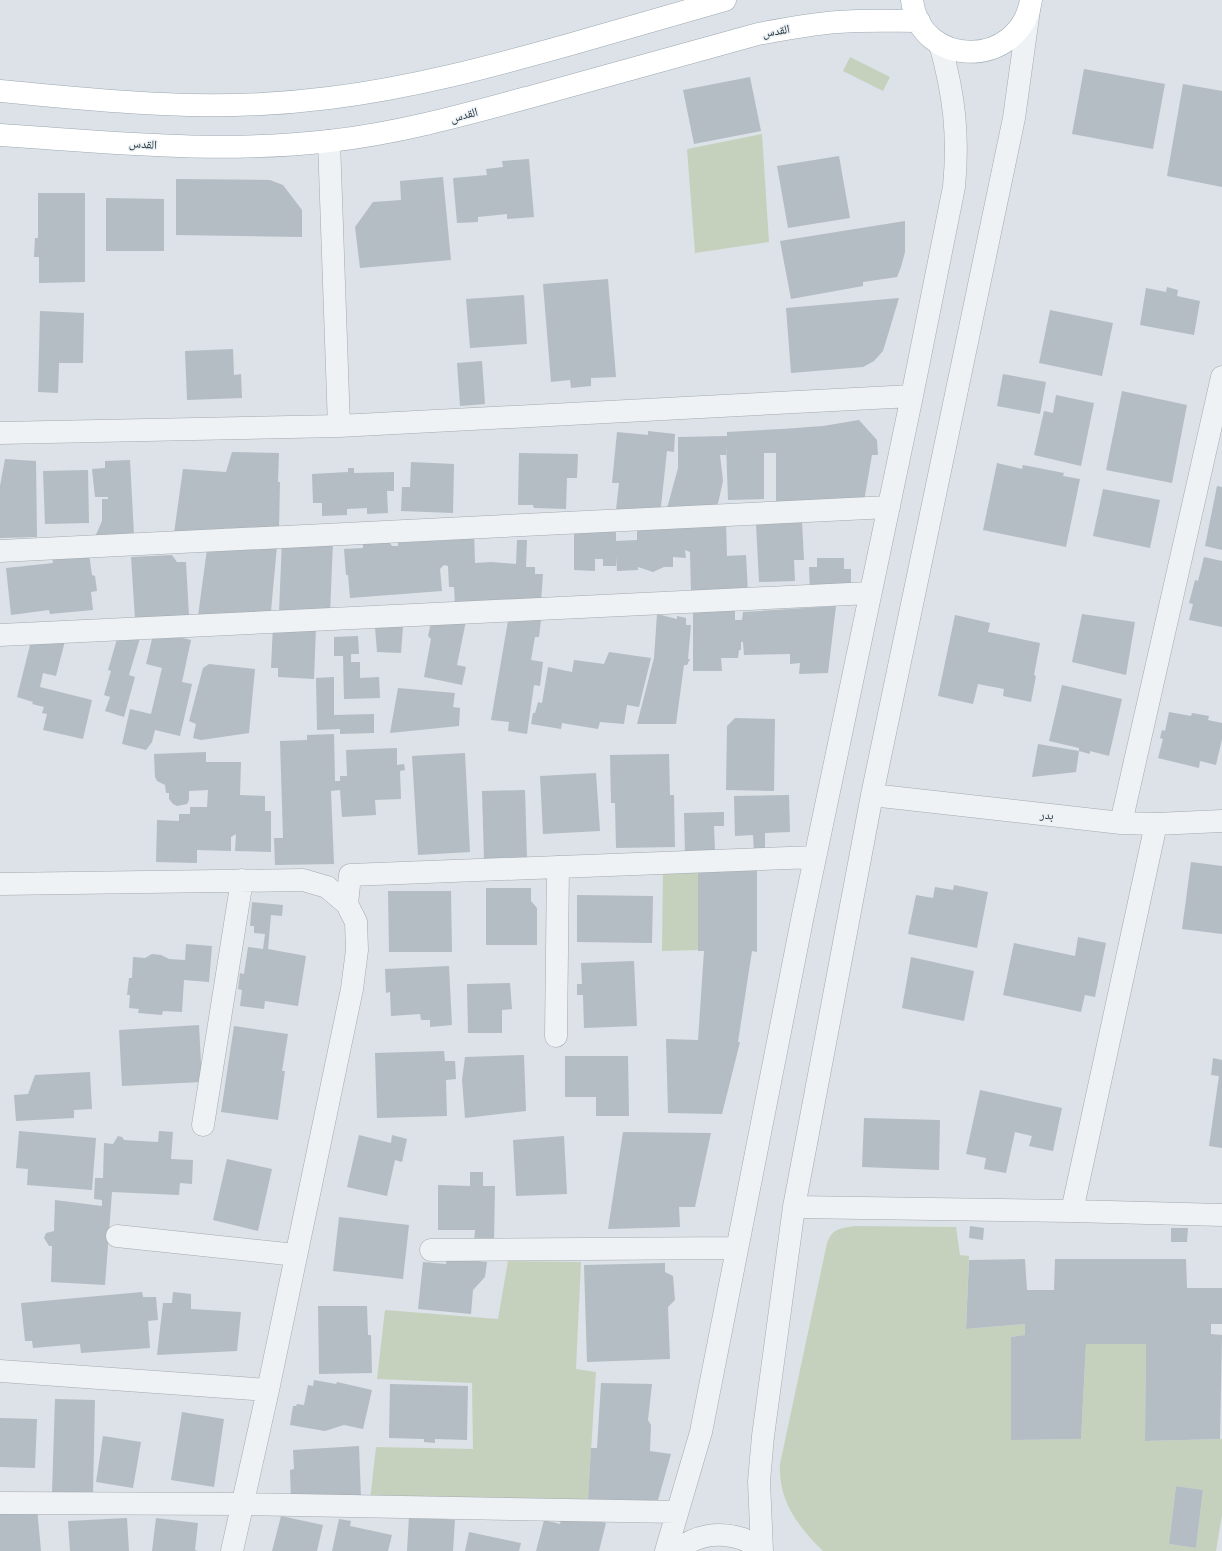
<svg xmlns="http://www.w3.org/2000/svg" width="1222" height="1551" font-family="Helvetica,'Noto Naskh Arabic',sans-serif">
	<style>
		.green { fill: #c6d1bd; fill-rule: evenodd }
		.building { fill: #b3bdc3 }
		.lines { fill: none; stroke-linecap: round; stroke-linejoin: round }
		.minor-casing { stroke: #a2aab1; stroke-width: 23 }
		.major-casing { stroke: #9ba9b2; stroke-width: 23 }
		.minor { stroke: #eff2f5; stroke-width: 22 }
		.major { stroke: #fff; stroke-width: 22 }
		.labels { text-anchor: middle; stroke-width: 3; stroke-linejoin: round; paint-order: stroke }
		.street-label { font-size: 12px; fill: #26333d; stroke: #ebf1f4 }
	</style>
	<rect width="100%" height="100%" fill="#dce2e7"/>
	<path class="green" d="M 850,57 L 890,77 L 883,91 L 843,71 Z
		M 762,134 L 769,242 L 695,253 L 687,149 Z
		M 663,865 L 698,870 L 698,950 L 662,951 Z
		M 854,1226 L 956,1227 L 960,1255 L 969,1256 L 966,1329 L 1025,1324 L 1025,1335 L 1011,1337 L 1012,1440 L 1081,1439 L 1086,1344 L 1146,1344 L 1145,1441 L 1222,1439 L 1222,1515 L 1216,1551 L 823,1551 C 798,1527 778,1500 780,1464 L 827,1243 C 833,1228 839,1229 854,1226 ZM 1176,1486 L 1203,1490 L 1196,1548 L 1169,1544 Z
		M 508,1261 L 581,1262 L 576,1369 L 596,1372 L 588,1500 L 370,1500 L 376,1447 L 473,1449 L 472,1383 L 377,1379 L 385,1310 L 498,1319 Z"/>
	<path class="building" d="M 1084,69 L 1165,84 L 1153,149 L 1072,134 Z
		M 750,77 L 761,131 L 694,144 L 683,90 Z
		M 1183,84 L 1222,91 L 1222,187 L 1167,176 Z
		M 839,156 L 850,218 L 788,228 L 777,166 Z
		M 529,159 L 534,217 L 507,219 L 507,214 L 478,217 L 478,222 L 457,223 L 453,178 L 487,175 L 486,169 L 503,167 L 502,161 Z
		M 443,177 L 451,260 L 360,268 L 355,227 L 373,202 L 401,200 L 400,181 Z
		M 176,179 L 270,180 L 283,185 L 302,210 L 302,237 L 176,235 Z
		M 38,193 L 85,193 L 85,282 L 39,283 L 39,257 L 34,257 L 35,238 L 38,238 Z
		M 106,198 L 164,199 L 164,251 L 106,251 Z
		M 905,221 L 905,252 L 901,267 L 897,277 L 863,282 L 863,286 L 791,299 L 780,241 Z
		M 608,279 L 616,377 L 591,378 L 591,386 L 571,388 L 570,380 L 551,382 L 543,284 Z
		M 1167,287 L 1178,290 L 1177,296 L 1200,301 L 1194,335 L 1140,325 L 1146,288 L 1166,292 Z
		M 524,295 L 527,344 L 470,348 L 466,299 Z
		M 899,298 L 883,351 L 874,361 L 863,367 L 791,373 L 786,308 Z
		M 1050,310 L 1113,323 L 1102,376 L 1039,363 Z
		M 40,311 L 84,313 L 83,363 L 59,363 L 58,393 L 38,392 Z
		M 233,349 L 234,375 L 241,374 L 242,398 L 187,400 L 185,351 Z
		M 482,361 L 485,404 L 460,406 L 457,363 Z
		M 1003,374 L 1046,382 L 1040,414 L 997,406 Z
		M 1122,391 L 1187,405 L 1172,483 L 1106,470 Z
		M 1056,395 L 1094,403 L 1081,466 L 1034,455 L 1044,411 L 1053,413 Z
		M 859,420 L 877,440 L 878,455 L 872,455 L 864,501 L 776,507 L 776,453 L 764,453 L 764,499 L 728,500 L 726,444 L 726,455 L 720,455 L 723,481 L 717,508 L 666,512 L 678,468 L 678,437 L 727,436 L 727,432 L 782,429 L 823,426 Z
		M 648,431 L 675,434 L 674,452 L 667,451 L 660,515 L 616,510 L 619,483 L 612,483 L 617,432 L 648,435 Z
		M 232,452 L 279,453 L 278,482 L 280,482 L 279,530 L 224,528 L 223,532 L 174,533 L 183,469 L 226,472 Z
		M 519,453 L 578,454 L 577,478 L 567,478 L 566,509 L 534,508 L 533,505 L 518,505 Z
		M 5,459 L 36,461 L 37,537 L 0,538 L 0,486 Z
		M 130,460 L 134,535 L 95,537 L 102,521 L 102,499 L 108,499 L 108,497 L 95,497 L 92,469 L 105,468 L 105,461 Z
		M 411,462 L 454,464 L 453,513 L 401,511 L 402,487 L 410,487 Z
		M 997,463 L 1022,469 L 1023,465 L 1064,473 L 1063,476 L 1080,479 L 1066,547 L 983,530 Z
		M 348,468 L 354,468 L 354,473 L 394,472 L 394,491 L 387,491 L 388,513 L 367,514 L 367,508 L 347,509 L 347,515 L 322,516 L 322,503 L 313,503 L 312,474 L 348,472 Z
		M 88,470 L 89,523 L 45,524 L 43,471 Z
		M 1217,486 L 1222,487 L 1222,550 L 1205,546 Z
		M 1103,489 L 1160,500 L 1150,548 L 1093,536 Z
		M 726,520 L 727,556 L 746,555 L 748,593 L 691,595 L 690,552 L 685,550 L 686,558 L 673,557 L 673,567 L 664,567 L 653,572 L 638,567 L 638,570 L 617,571 L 616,556 L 616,566 L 603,566 L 603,559 L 595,559 L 595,571 L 574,570 L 574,524 L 616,524 L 616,541 L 637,540 L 637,523 Z
		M 802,521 L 804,560 L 794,560 L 795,581 L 759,582 L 756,524 Z
		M 474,530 L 475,563 L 491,562 L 516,564 L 517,540 L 527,540 L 526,567 L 535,567 L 535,574 L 543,574 L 541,602 L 455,606 L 454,587 L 449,587 L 448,566 L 444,565 L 440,569 L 442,591 L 350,598 L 348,575 L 346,575 L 344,549 L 363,548 L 363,543 L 389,542 L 392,546 L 398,546 L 398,542 L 451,540 L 452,537 Z
		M 282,540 L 333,542 L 330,614 L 279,612 Z
		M 277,546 L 271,611 L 198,616 L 207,549 Z
		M 89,554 L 92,575 L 95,576 L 97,591 L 91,592 L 93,610 L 50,614 L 49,610 L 11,615 L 6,568 L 53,563 L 52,557 Z
		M 172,555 L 177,562 L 186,562 L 189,616 L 135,619 L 131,557 Z
		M 1204,557 L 1222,561 L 1222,627 L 1189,620 L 1193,604 L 1189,603 L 1195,580 L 1198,581 Z
		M 817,558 L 844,558 L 844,569 L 851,569 L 851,588 L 810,592 L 809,567 L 817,567 Z
		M 836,606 L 828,673 L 799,674 L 800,663 L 790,664 L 790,654 L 744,655 L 743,642 L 741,642 L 741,650 L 739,650 L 738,658 L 721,658 L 722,671 L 693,671 L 693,609 L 735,609 L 735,620 L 742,620 L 743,612 Z
		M 657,614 L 677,619 L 677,616 L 686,618 L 686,625 L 691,625 L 688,659 L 690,659 L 687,665 L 684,665 L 676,724 L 637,724 L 654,658 Z
		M 1082,614 L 1135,622 L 1126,675 L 1072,662 Z
		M 509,615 L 541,620 L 539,637 L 535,637 L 531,660 L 543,662 L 540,686 L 534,685 L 527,734 L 508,731 L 509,722 L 491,720 Z
		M 955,615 L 990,623 L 988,632 L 1040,643 L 1034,675 L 1036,676 L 1031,702 L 1003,696 L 1004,689 L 978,684 L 973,704 L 938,696 Z
		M 467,616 L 457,665 L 466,667 L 462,685 L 424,677 L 431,639 L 428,636 L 432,618 Z
		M 273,625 L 316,627 L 314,679 L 278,677 L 278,668 L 271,668 Z
		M 375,627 L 403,627 L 401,653 L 377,652 Z
		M 154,631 L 191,640 L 182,682 L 192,684 L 180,736 L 155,730 L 152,742 L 146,750 L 122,744 L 130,709 L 151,714 L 162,668 L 146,664 Z
		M 119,632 L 140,638 L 129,675 L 135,677 L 124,717 L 105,711 L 110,697 L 104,695 L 111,671 L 108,670 Z
		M 358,636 L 359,654 L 351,654 L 351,662 L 360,662 L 360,678 L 379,677 L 380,698 L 344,699 L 343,656 L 334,656 L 334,637 Z
		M 32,637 L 66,637 L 56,676 L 43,673 L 40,687 L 92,700 L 83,739 L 43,730 L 47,714 L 42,713 L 44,707 L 32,704 L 33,702 L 17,697 Z
		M 609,652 L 651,658 L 639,707 L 627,705 L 624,724 L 600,722 L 598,729 L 562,723 L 561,729 L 531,724 L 533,713 L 535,713 L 538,702 L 542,703 L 548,667 L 572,672 L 574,660 L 604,664 Z
		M 209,664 L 255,669 L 249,733 L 201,740 L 193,738 L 196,724 L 189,721 L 203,668 Z
		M 334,677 L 334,715 L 374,714 L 374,733 L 340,734 L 340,729 L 317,730 L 316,678 Z
		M 1062,685 L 1122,699 L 1109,756 L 1090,751 L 1090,754 L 1079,751 L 1079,748 L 1049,741 Z
		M 398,688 L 455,693 L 453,707 L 460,708 L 459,726 L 390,733 Z
		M 1169,712 L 1191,716 L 1192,713 L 1209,716 L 1208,720 L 1222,723 L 1222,739 L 1216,765 L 1200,761 L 1199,768 L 1158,758 L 1163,739 L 1160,738 L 1162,730 L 1165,731 Z
		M 735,718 L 775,719 L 774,791 L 726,790 L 727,726 Z
		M 334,734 L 335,781 L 340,781 L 340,776 L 347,776 L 346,750 L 397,748 L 397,765 L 404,764 L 405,770 L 400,771 L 401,799 L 375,800 L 376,815 L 342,817 L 340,790 L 331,791 L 334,864 L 275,865 L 274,838 L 283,838 L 280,741 L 307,740 L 307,735 Z
		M 1038,744 L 1079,751 L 1076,772 L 1032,777 Z
		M 206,752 L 206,762 L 241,762 L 240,795 L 265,796 L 265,811 L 271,811 L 271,852 L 235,851 L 236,834 L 231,837 L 231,851 L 197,850 L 197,863 L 156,862 L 157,820 L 179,821 L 179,814 L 190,814 L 190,807 L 207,807 L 208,790 L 189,791 L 189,800 L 187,804 L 177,806 L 173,804 L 169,799 L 169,793 L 166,793 L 165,785 L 157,781 L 155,777 L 154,754 Z
		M 465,753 L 470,852 L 418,855 L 412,756 Z
		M 669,754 L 670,795 L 674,795 L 675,847 L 616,848 L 615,803 L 611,803 L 610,755 Z
		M 596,773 L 600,831 L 543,834 L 540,776 Z
		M 525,790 L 527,859 L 484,860 L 482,791 Z
		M 789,795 L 790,832 L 765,833 L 765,853 L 754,853 L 753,835 L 735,836 L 734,796 Z
		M 724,812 L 724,826 L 714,826 L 715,852 L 685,853 L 684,813 Z
		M 1191,862 L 1222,866 L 1222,934 L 1182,929 Z
		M 698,870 L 757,870 L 757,952 L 752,951 L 738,1042 L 740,1042 L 722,1114 L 668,1113 L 666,1039 L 698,1040 L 704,951 L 698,951 Z
		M 954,885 L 988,892 L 977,948 L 908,934 L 916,895 L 933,898 L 935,887 L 953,890 Z
		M 486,888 L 531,888 L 531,901 L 537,908 L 537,945 L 486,945 Z
		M 388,891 L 451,891 L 452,952 L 389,952 Z
		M 577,895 L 653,896 L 652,943 L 577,942 Z
		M 252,902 L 283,905 L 282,916 L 271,915 L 268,949 L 306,956 L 298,1006 L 265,1001 L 264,1009 L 240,1006 L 242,990 L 238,989 L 240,973 L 244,974 L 248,947 L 263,949 L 265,934 L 254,933 L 254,926 L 250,926 Z
		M 1078,937 L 1106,943 L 1095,997 L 1085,995 L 1081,1012 L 1003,995 L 1014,943 L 1075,956 Z
		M 186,944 L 212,946 L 209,982 L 184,980 L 182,1012 L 163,1011 L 162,1015 L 138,1013 L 139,1009 L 129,1008 L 130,995 L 127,995 L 129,978 L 132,978 L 133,957 L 145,958 L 152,954 L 161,955 L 169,959 L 185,960 Z
		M 911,957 L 974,971 L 964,1021 L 902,1008 Z
		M 634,961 L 637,1026 L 584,1028 L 583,995 L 577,995 L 577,984 L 582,984 L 581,963 Z
		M 449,966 L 452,1025 L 430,1027 L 430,1020 L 421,1020 L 420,1014 L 391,1016 L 390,992 L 386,993 L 385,969 Z
		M 510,983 L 512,1009 L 502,1010 L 502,1033 L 468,1033 L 467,984 Z
		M 199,1025 L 202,1082 L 122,1086 L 119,1030 Z
		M 234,1026 L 288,1034 L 282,1071 L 285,1071 L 278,1120 L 221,1112 Z
		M 444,1051 L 445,1061 L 455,1061 L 456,1079 L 446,1080 L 447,1116 L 377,1118 L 375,1053 Z
		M 524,1055 L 526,1111 L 465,1118 L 462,1080 L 465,1057 Z
		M 565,1056 L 628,1056 L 629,1116 L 596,1116 L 596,1097 L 565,1097 Z
		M 1213,1058 L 1222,1060 L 1222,1148 L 1209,1146 L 1219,1076 L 1211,1075 Z
		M 90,1072 L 92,1109 L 74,1110 L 74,1118 L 16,1121 L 14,1095 L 28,1094 L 35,1075 Z
		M 980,1090 L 1062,1108 L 1053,1151 L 1029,1146 L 1032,1136 L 1015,1132 L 1006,1173 L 984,1169 L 986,1158 L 966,1154 Z
		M 864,1118 L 940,1120 L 939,1170 L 862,1167 Z
		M 19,1131 L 96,1138 L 92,1190 L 27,1185 L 28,1169 L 16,1168 Z
		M 159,1131 L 173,1132 L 171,1159 L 193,1160 L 192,1184 L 180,1183 L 179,1195 L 112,1192 L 105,1285 L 51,1282 L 52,1246 L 49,1246 L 44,1238 L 46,1233 L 54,1231 L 55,1200 L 102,1206 L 102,1200 L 94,1199 L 95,1178 L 103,1178 L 104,1143 L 113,1144 L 118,1136 L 122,1137 L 124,1140 L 158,1142 Z
		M 623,1132 L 711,1133 L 695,1207 L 679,1207 L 680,1227 L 608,1229 Z
		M 359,1135 L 391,1143 L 392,1135 L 407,1139 L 402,1162 L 395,1160 L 387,1196 L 347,1187 Z
		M 564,1136 L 567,1194 L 516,1196 L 513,1140 Z
		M 227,1159 L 272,1169 L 258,1231 L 213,1220 Z
		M 470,1172 L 483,1172 L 483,1186 L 495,1186 L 494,1242 L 474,1242 L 475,1230 L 438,1230 L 438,1185 L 470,1186 Z
		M 339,1217 L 409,1225 L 403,1279 L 333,1271 Z
		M 970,1226 L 984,1228 L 983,1240 L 969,1238 Z
		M 1171,1228 L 1188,1228 L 1187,1242 L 1171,1242 Z
		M 447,1258 L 487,1262 L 485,1277 L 473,1290 L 471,1314 L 418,1309 L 423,1262 L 446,1264 Z
		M 1025,1259 L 1027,1290 L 1054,1290 L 1055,1259 L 1186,1259 L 1187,1288 L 1222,1288 L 1222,1324 L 1211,1324 L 1211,1334 L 1222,1335 L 1220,1439 L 1145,1441 L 1146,1344 L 1086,1344 L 1081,1439 L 1011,1440 L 1011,1337 L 1025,1335 L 1025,1324 L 966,1329 L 969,1260 Z
		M 665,1263 L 665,1272 L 673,1276 L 675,1300 L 668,1307 L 670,1359 L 587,1362 L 584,1265 Z
		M 142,1292 L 143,1297 L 156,1297 L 158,1320 L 148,1321 L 150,1348 L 81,1353 L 80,1344 L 33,1348 L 32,1341 L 25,1341 L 21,1303 Z
		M 173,1292 L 191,1294 L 191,1309 L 241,1312 L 237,1351 L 157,1355 L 163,1303 L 172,1303 Z
		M 318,1306 L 367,1306 L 368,1335 L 371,1335 L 372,1373 L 319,1374 Z
		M 314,1380 L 336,1384 L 337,1382 L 372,1390 L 363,1429 L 344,1425 L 325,1431 L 290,1425 L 293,1406 L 296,1406 L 297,1404 L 304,1405 L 308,1385 L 313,1386 Z
		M 601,1383 L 652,1384 L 648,1420 L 651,1425 L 650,1451 L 671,1454 L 658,1500 L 588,1500 L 591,1448 L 597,1448 Z
		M 390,1384 L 468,1386 L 467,1440 L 435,1439 L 435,1443 L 424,1442 L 424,1439 L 389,1438 Z
		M 55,1399 L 95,1400 L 93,1494 L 52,1493 Z
		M 182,1412 L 224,1419 L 214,1487 L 171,1480 Z
		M 0,1418 L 37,1419 L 35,1468 L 0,1467 Z
		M 103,1436 L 141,1442 L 133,1488 L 96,1482 Z
		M 359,1446 L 361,1498 L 291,1502 L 290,1470 L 294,1469 L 293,1450 Z
		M 1176,1486 L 1203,1490 L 1196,1548 L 1169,1544 Z
		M 37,1508 L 41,1551 L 0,1551 L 0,1512 Z
		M 281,1516 L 323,1525 L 317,1551 L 272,1551 Z
		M 409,1516 L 455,1520 L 453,1551 L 407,1551 Z
		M 577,1516 L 606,1523 L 599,1551 L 536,1551 L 544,1520 L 560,1524 L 561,1519 Z
		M 127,1518 L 129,1551 L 70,1551 L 68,1521 Z
		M 156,1518 L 198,1523 L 195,1550 L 198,1551 L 152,1551 Z
		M 339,1519 L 351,1521 L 350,1526 L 392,1535 L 388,1551 L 332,1551 Z
		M 469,1532 L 521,1543 L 519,1551 L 465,1551 Z"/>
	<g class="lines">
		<defs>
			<path id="minor" d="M 329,141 L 339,426
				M 0,433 L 339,426 L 912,396
				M 0,551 L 889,507
				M 0,635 L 870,593
				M 872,795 L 1121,823 L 1156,824 L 1222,821
				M 1121,823 L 1222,377
				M 0,884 L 303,880 L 327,887 L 347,904 L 356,922 L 357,950 L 352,989 L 268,1390 L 232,1551
				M 347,904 L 350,875 L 815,857
				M 556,1036 L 558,867
				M 203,1125 L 242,880
				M 794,1207 L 1072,1211 L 1222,1215
				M 1072,1211 L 1156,824
				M 117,1236 L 296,1255
				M 431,1250 L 737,1248
				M 0,1371 L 268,1390
				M 0,1503 L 243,1504 L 677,1512
				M 666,1551 L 701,1432 L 803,915 L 912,396 L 954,187 C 959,135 954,94 940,44
				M 676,1551 C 695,1535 719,1531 743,1539 C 749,1541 756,1547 761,1551
				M 762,1551 L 759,1481 L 763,1436 L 794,1207 L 872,795 L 1014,118 L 1029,10"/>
			<path id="major" d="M 912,0 C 920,69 1020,69 1031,0
				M 0,91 C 54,96 108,102 163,104 C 218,107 274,105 329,98 C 411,88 489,67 568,45 C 620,30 672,15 725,0
				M 0,135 C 109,142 220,154 329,141 C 401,133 471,113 541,94 C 613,74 686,54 758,34 C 784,29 811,24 838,22 C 865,20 892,21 919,21"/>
		</defs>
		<use href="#minor" class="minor-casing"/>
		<use href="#major" class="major-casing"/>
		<use href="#minor" class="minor"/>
		<use href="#major" class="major"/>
	</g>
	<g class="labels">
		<g class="street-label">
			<text transform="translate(776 31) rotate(-10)" y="4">القدس</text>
			<text transform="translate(464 115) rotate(-15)" y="4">القدس</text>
			<text transform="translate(143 144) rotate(4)" y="4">القدس</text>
			<text transform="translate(1047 815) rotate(6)" y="4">بدر</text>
		</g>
	</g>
</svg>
